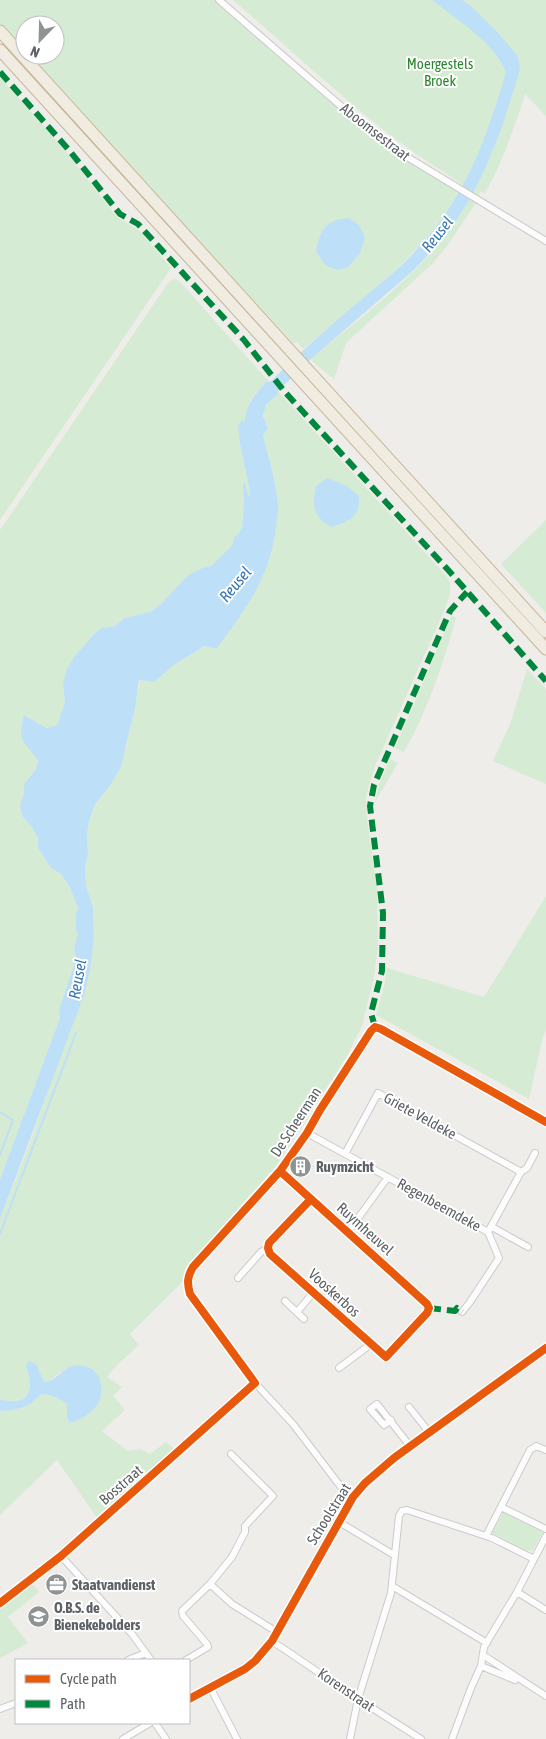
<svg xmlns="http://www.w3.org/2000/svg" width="546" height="1739" font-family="'Asap Condensed',sans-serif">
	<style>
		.green { fill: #d6ebd3 }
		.water { fill: #bde0f8 }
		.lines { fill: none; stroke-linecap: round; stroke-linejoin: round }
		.stream { stroke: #bde0f8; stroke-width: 2 }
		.minor-casing { stroke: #cbcbcb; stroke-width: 8 }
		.motorway-casing { stroke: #c7b695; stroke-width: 13 }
		.minor { stroke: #fcfcfc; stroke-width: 6 }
		.motorway { stroke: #f0ece2; stroke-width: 11 }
		.quiet { stroke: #00873e; stroke-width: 6; stroke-dasharray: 12 6; stroke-linecap: butt }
		.cycleway-casing { stroke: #fff; stroke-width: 11 }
		.cycleway { stroke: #e8590c; stroke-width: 8 }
		.labels { text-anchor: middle; stroke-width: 4; stroke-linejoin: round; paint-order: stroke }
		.park-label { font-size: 15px; fill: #2e8630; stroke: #fff }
		.street-label { font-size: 15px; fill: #5d6267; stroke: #fff }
		.poi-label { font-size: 15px; font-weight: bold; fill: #5d6267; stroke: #fff; text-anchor: start }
		.water-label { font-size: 16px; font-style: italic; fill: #3877b2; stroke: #fff }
	</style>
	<rect width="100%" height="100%" fill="#eeede9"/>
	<path class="green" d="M 0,0 L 215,0 L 352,120 L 384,144 L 403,158 L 459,192 C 422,257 359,302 303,349 L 297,342 L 294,344 L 29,55 L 55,55 L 55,25 L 25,25 L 25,51 L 0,23 Z
		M 233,0 L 546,0 L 546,116 L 525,94 C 514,128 503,162 485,193 L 480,191 L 479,197 C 453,176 424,161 398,141 C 340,97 288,47 233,0 Z
		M 0,77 L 67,153 L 117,217 L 140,231 L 171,268 L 0,520 Z
		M 470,199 L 476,203 L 447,246 L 432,264 L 346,343 L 334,379 L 314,363 L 311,359 C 354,323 404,286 439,243 C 451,229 460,214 470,199 Z
		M 174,279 L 178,280 L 183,285 L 270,383 L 267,381 C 255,393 245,405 245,422 L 238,425 C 239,449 247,471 250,495 L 249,497 L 247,495 L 246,487 L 243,487 L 244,503 L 242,527 L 239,533 L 235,536 L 231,547 L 224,555 L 211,566 L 202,568 L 187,576 L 161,604 L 150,612 L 124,618 L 115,626 L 101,628 L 94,634 L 63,684 L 65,703 L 57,725 L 47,728 L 25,715 C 15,743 27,741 38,761 L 36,769 L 24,784 L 24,793 L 20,805 L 22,816 L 32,827 L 38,839 L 38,848 L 51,868 L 61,874 L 70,888 L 78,908 L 76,914 L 76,928 L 79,935 L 74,947 L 76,959 L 59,1010 L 60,1018 L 0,1179 L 0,530 L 168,283 Z
		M 278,391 L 448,578 C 454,590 448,599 444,611 L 375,766 L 366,796 L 367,819 L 377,888 L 378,946 L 374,977 L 362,1026 L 347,1056 L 276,1166 L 191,1262 L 186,1270 L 183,1281 L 130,1334 L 139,1345 L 117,1365 L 107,1377 L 122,1387 L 113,1396 L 125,1410 L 102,1431 L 128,1451 L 140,1449 L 150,1454 L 166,1442 L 174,1449 L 97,1518 L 57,1460 L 0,1515 L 0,1411 C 19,1410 29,1408 41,1394 C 51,1394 58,1398 67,1404 L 67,1417 L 71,1423 L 79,1420 L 97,1406 L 89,1367 C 80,1365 66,1368 58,1374 C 52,1378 51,1382 44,1382 L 26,1367 C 31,1377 34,1399 17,1401 C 12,1402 5,1400 0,1400 L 0,1219 L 29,1145 L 90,970 L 94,938 L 93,907 L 86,886 L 85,867 L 88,855 L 87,835 L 89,821 L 95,806 L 109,787 L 127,745 L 140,680 L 154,682 L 175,664 L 206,646 L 216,649 C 245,610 271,575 276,526 C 277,519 279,511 278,503 C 276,480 269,458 263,436 L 268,428 C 256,401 271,409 278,391 Z
		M 546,520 L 546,613 L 501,564 Z
		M 452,615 L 456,618 C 443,664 428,710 404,752 L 395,748 Z
		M 527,669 L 546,689 L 546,784 L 493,761 L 510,724 Z
		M 390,759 L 398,763 L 375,802 L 379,785 Z
		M 546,896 L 546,1031 L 543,1036 L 529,1099 L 376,1015 L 384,987 L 387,968 L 484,997 Z
		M 504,1512 L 543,1532 L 533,1550 L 527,1551 L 492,1533 Z
		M 33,1584 L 39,1592 L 8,1617 L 28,1643 L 0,1658 L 0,1610 Z"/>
	<path class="water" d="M 432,0 L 462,0 L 469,4 L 497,32 L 518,56 L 520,70 L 501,130 L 484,171 L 470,199 L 448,233 L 414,270 L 311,359 L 278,391 L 278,394 L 266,405 L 263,416 L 268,428 L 263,436 C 269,458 276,481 278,504 C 279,511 277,519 276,527 C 271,575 245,611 216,649 L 205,646 L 175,664 L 154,682 L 139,680 L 135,708 L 121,767 L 109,787 L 95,805 L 89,821 L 87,835 L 88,855 L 85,867 L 86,886 L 93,907 L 94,938 L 90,970 L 84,995 L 0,1219 L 0,1179 L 60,1018 L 59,1010 L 76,959 L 74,947 L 78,935 L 76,928 L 76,914 L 78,908 L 70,888 L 61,874 L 51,868 L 38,848 L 38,839 L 32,827 L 22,816 L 20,805 L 24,793 L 24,784 L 36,769 L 38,761 C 26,740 16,745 24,715 L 47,728 L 57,725 L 65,703 L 63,684 L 67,669 L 74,657 L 94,634 L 101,628 L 115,626 L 124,618 L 150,612 L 161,604 L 187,576 L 202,568 L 211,566 L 231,547 L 235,536 L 239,533 L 242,527 L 244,503 L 243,487 L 244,481 L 249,497 L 250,495 C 247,471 239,449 238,425 L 243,420 L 245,422 C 245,405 256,393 267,381 L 270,382 C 300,352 331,325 363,298 C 382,282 403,266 419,247 C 466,196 487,137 506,72 C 493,41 457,20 432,0 Z
		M 349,218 L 359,225 L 365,238 L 360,253 L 348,267 L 337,270 L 325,265 L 316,251 C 321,229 325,220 349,218 Z
		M 327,478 L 347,486 L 359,496 C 360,518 349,521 331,527 C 313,516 312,506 316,486 Z
		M 29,1361 L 36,1364 L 44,1382 C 59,1382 66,1357 90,1368 C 102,1373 105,1395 97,1405 C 92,1413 80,1420 71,1423 L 69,1421 L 67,1417 L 67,1404 C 58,1398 51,1394 41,1394 C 29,1408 18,1410 0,1411 L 0,1400 C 5,1400 12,1402 17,1401 C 34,1399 31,1377 26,1367 L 27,1363 Z"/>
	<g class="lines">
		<path class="stream" d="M 0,1112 L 13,1120 L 0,1155
			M 0,1234 L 76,1033"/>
		<defs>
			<path id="minor" d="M 219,0 L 364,126 L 394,149 L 546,241
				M 307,1133 L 488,1232 L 499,1258 L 470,1302 L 462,1312
				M 345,1154 L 378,1093 L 521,1172 L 488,1232
				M 280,1171 L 427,1304 L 429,1308 L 427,1313 L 386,1357 L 270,1254 L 268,1248 L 269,1243 L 311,1199
				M 521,1172 L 527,1168 L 535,1153
				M 492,1227 L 528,1247
				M 348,1232 L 388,1177
				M 238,1278 L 261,1252 L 268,1248
				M 285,1301 L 304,1319
				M 297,1312 L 313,1293
				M 339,1368 L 371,1344
				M 409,1407 L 429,1432
				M 391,1420 L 384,1425 L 370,1409 L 377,1404 L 410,1446
				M 353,1497 L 344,1491 L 293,1424 L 255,1383 L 190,1294 C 187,1283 187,1277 193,1267 L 280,1171 L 307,1133 L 320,1110 L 371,1031 L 375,1027 L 381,1029 L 546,1122
				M 501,1507 L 546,1529
				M 339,1522 L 394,1555
				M 486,1536 L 530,1450 L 536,1446 L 546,1450
				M 61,1556 L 132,1634 L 151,1660
				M 210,1584 L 232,1604 L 277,1632
				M 392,1586 L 487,1643
				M 517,1592 L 546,1610
				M 0,1603 L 61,1556 L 255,1383
				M 272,1641 L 358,1699 L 421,1739
				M 483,1655 L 546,1696
				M 128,1660 L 146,1653
				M 186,1660 L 208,1647 L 207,1644 L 183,1616 L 182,1611 L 210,1584 L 232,1557 L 245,1532 L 245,1526 L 273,1496 L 231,1454
				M 481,1666 L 515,1680
				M 210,1687 L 237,1739
				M 189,1699 L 245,1669 L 255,1661 L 272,1641 L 353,1497 L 365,1483 L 394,1458 L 546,1348
				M 0,1709 L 16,1703
				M 155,1723 L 166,1739
				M 123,1739 L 150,1723
				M 350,1739 L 358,1699 L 391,1593 L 399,1516 L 402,1511 L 407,1510 L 492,1538 L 534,1559
				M 452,1739 L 471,1688 L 481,1666 L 484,1647 L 517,1592 L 546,1536"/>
			<path id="motorway" d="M 0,31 L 546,632
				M 0,50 L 546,649"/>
		</defs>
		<use href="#minor" class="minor-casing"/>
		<use href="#motorway" class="motorway-casing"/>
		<use href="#minor" class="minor"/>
		<use href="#motorway" class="motorway"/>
		<path class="quiet" d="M 0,72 L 69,150 L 120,214 L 138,224 L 244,340 L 284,391 L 450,572 L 546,681
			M 375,1027 L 371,1013 L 382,971 L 383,913 L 370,806 L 374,785 L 450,611 L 467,592
			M 429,1308 L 455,1311 L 457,1308 L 462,1312"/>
		<defs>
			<path id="cycleway" d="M 280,1171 L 427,1304 L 429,1308 L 427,1313 L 386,1357 L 270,1254 L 268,1248 L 269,1243 L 311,1199
				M 0,1603 L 61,1556 L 255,1383 L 190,1294 C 187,1283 187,1277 193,1267 L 280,1171 L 307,1133 L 320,1110 L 371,1031 L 375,1027 L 381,1029 L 546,1122
				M 189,1699 L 245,1669 L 255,1661 L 272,1641 L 353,1497 L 365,1483 L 394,1458 L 546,1348"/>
		</defs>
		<use href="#cycleway" class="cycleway-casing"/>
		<use href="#cycleway" class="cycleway"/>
	</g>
	<defs>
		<symbol id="building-disc" viewBox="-11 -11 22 22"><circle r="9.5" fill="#909394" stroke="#fff"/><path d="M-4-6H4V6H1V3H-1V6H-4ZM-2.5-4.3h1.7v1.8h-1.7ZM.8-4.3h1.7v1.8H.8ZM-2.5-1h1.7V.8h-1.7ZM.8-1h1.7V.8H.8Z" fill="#fff"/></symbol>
		<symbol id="office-disc" viewBox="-11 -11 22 22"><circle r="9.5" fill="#909394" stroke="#fff"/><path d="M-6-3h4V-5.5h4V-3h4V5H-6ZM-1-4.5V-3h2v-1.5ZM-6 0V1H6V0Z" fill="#fff"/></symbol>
		<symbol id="school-disc" viewBox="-11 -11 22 22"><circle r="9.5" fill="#909394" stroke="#fff"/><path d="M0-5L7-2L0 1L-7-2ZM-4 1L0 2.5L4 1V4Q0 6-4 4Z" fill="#fff"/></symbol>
	</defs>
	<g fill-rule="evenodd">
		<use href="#building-disc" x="288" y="1154" width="25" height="25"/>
		<use href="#office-disc" x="44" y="1572" width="25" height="25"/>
		<use href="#school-disc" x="26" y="1604" width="25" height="25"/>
	</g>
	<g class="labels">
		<g class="park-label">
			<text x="440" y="69">Moergestels<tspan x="440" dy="17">Broek</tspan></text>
		</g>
		<g class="street-label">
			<text transform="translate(375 132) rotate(38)" y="5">Aboomsestraat</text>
			<text transform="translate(420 1116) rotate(29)" y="5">Griete Veldeke</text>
			<text transform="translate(296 1122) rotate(-57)" y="5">De Scheerman</text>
			<text transform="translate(439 1205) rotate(29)" y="5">Regenbeemdeke</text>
			<text transform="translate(365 1229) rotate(42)" y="5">Ruymheuvel</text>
			<text transform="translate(334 1293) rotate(42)" y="5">Vooskerbos</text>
			<text transform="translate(121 1485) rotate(-41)" y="5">Bosstraat</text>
			<text transform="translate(329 1514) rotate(-58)" y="5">Schoolstraat</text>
			<text transform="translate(346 1690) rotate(34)" y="5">Korenstraat</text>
		</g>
		<g class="poi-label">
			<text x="316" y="1172">Ruymzicht</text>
			<text x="72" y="1590">Staatvandienst</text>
			<text x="54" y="1613">O.B.S. de<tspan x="54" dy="17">Bienekebolders</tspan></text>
		</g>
		<g class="water-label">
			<text transform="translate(437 234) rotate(-52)" y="6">Reusel</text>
			<text transform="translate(235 584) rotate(-50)" y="6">Reusel</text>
			<text transform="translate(77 979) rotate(-80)" y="6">Reusel</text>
		</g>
	</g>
	<rect x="15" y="1659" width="175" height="65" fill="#ffffff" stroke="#bec0c2"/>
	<rect x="25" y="1675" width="25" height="8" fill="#e8590c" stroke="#bec0c2"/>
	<text x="60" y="1684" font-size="15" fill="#5d6267">Cycle path</text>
	<rect x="25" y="1700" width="25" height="8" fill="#00873e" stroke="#bec0c2"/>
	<text x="60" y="1709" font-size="15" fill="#5d6267">Path</text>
	<g transform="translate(40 40) rotate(203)"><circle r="24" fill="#ffffff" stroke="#bec0c2"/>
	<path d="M0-4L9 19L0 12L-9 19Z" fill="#909394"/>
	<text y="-8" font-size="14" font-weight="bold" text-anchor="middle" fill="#5d6267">N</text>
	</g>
</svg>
